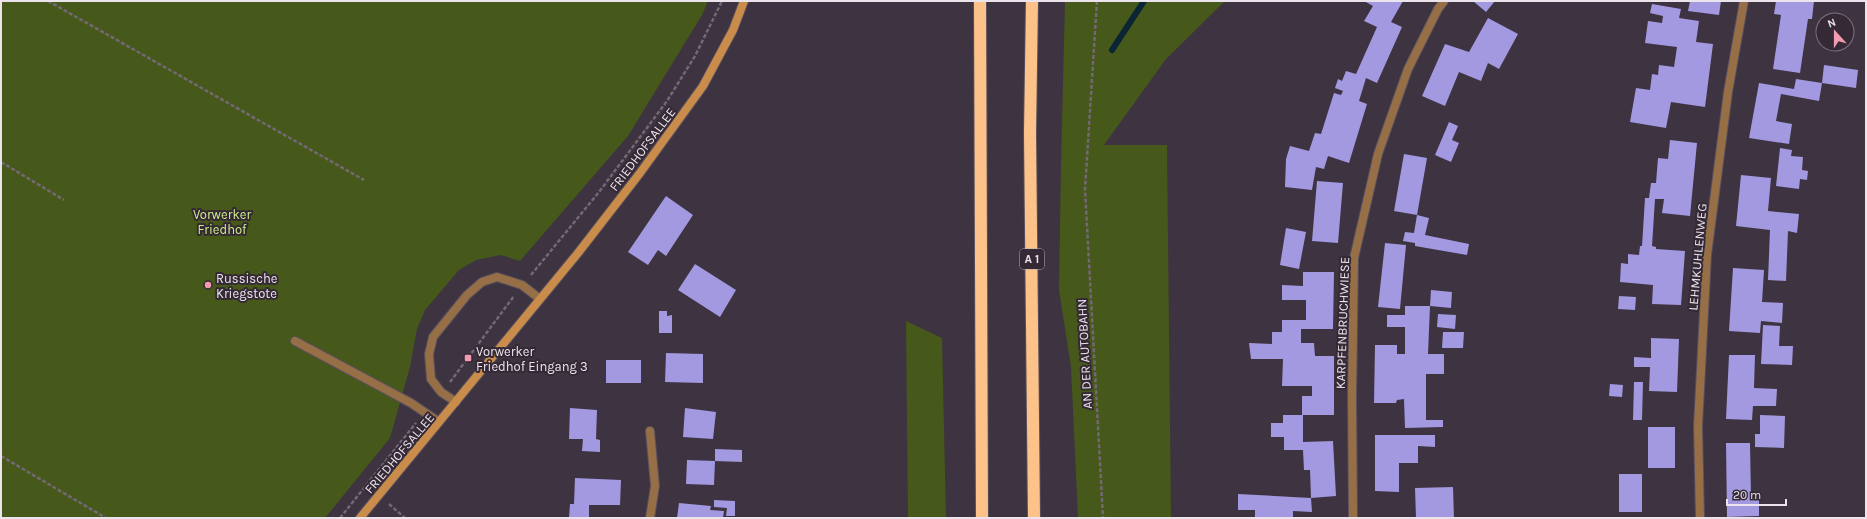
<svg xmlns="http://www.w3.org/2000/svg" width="1867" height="519" font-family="Karla,sans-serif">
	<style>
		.green { fill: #46581a }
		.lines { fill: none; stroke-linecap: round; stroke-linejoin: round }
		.stream { stroke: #0a2533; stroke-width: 6 }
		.building { fill: #a299e1 }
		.lane-casing { stroke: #5a4f5c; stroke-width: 10 }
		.street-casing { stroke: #5a4f5c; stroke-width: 10 }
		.secondary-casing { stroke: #5a4f5c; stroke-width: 10 }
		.highway-casing { stroke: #5a4f5c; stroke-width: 14 }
		.path { stroke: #736975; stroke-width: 2.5; stroke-dasharray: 4 2; stroke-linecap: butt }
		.lane { stroke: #966f47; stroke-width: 8 }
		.street { stroke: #966f47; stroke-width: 8 }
		.secondary { stroke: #ca8c4a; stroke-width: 8 }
		.highway { stroke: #fcc289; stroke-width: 12 }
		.poi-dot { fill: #f29aaf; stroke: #342935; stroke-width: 1.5 }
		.labels { text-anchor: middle; stroke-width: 4; stroke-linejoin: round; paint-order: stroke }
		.shield { fill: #342935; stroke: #b4acb5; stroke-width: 1 }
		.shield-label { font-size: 12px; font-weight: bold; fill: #ebe4ec }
		.street-label { font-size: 13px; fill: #ebe4ec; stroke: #342935 }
		.park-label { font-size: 13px; fill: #cbee87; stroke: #342935 }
		.poi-label { font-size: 13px; fill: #ebe4ec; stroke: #342935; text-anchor: start }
	</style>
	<rect width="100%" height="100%" fill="#3e3340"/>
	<path class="green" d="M 1,1 L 708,1 L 702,15 L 628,136 L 520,261 L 501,255 L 476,260 L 459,270 L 425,310 L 417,329 L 410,367 L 390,438 L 325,518 L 1,518 Z
		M 1065,1 L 1225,1 L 1166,59 L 1104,145 L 1167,145 L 1171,518 L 1078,518 L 1071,367 L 1059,290 L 1061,164 Z
		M 906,321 L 942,338 L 946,518 L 908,518 Z"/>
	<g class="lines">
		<path class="stream" d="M 1112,50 L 1144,1"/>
	</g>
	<path class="building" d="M 1364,1 L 1403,1 L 1391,22 L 1402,27 L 1377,83 L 1366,78 L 1359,101 L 1367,104 L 1349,163 L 1328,156 L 1324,169 L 1316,167 L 1312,190 L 1285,187 L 1286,159 L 1290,146 L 1309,151 L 1315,133 L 1321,134 L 1334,93 L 1341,95 L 1343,91 L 1335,88 L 1338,79 L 1342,81 L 1346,71 L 1356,74 L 1377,27 L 1364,21 L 1373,6 Z
		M 1473,1 L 1495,1 L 1486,12 Z
		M 1690,1 L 1721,1 L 1719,15 L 1688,11 Z
		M 1776,1 L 1814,1 L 1812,19 L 1808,19 L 1800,73 L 1773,69 L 1781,15 L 1774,14 Z
		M 1652,4 L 1681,9 L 1679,18 L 1699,21 L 1696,42 L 1713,44 L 1705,107 L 1671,102 L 1666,128 L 1630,122 L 1636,88 L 1650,90 L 1652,74 L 1658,75 L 1659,65 L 1674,67 L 1677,47 L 1645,43 L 1648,21 L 1662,23 L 1663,16 L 1650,13 Z
		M 1488,18 L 1518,34 L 1499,69 L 1488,63 L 1481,81 L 1459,72 L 1445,106 L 1422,96 L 1445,44 L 1469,52 Z
		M 1824,65 L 1858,70 L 1856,88 L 1822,83 Z
		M 1796,79 L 1822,83 L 1819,101 L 1781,94 L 1776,121 L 1792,124 L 1789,144 L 1749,138 L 1759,83 L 1794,89 Z
		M 1449,122 L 1458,126 L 1452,140 L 1459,143 L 1451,162 L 1435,155 Z
		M 1670,140 L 1697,143 L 1690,216 L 1662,213 L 1664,199 L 1655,199 L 1652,246 L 1656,247 L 1656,249 L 1685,251 L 1681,305 L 1652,304 L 1653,285 L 1620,282 L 1621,263 L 1628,264 L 1628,254 L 1639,255 L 1640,246 L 1642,246 L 1645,198 L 1649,198 L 1651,183 L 1656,183 L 1658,158 L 1668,159 Z
		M 1780,148 L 1792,150 L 1791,156 L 1803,157 L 1802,170 L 1808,171 L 1807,180 L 1800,179 L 1799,189 L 1776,186 Z
		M 1404,154 L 1427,158 L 1417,215 L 1429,218 L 1425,235 L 1469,244 L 1467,255 L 1415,246 L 1415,243 L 1403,241 L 1405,232 L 1414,233 L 1417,215 L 1394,211 Z
		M 1741,175 L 1771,178 L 1768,211 L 1799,214 L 1797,233 L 1788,231 L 1786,281 L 1768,280 L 1770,230 L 1736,226 Z
		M 1317,181 L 1343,183 L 1338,243 L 1312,241 Z
		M 666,196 L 693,215 L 666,256 L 658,250 L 648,265 L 628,252 Z
		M 1286,228 L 1306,232 L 1299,269 L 1280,265 Z
		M 1385,243 L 1406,245 L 1400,309 L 1378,307 Z
		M 695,264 L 736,290 L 720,317 L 678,290 Z
		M 1733,268 L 1764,270 L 1762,302 L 1783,303 L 1782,323 L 1761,321 L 1760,333 L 1729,331 Z
		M 1303,272 L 1334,272 L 1333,329 L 1301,329 L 1301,343 L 1314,343 L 1315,356 L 1334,356 L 1334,415 L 1303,415 L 1303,442 L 1333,441 L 1336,496 L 1311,498 L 1310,470 L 1304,470 L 1303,450 L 1284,450 L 1284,437 L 1271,437 L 1271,423 L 1283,423 L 1283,415 L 1302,415 L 1302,396 L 1312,396 L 1312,386 L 1282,386 L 1283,359 L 1251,359 L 1249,343 L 1272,344 L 1272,332 L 1282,332 L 1282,320 L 1306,320 L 1306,300 L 1282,300 L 1282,285 L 1303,286 Z
		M 1431,290 L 1452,292 L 1451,308 L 1430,306 L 1428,354 L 1444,354 L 1444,374 L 1426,374 L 1426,420 L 1443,420 L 1443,427 L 1405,428 L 1404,399 L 1397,400 L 1396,403 L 1374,403 L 1375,345 L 1397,345 L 1397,354 L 1405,354 L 1405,327 L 1387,327 L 1387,315 L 1405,315 L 1405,306 L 1430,306 Z
		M 1619,296 L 1636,297 L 1635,310 L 1618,309 Z
		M 659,311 L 667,311 L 667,316 L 672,315 L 672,333 L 659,333 Z
		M 1438,314 L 1456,315 L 1455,329 L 1437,327 Z
		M 1763,325 L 1780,326 L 1779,346 L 1793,346 L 1792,365 L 1761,364 Z
		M 1443,332 L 1464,332 L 1463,348 L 1442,348 Z
		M 1651,338 L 1679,339 L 1677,392 L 1649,391 L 1650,367 L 1634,367 L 1634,357 L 1651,358 Z
		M 666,353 L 703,354 L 703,383 L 665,382 Z
		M 1729,355 L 1755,355 L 1754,388 L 1777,389 L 1776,406 L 1753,406 L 1752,420 L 1726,419 Z
		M 606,360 L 641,360 L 641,383 L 606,383 Z
		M 1634,382 L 1643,382 L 1642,420 L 1633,420 Z
		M 1610,384 L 1623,385 L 1622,397 L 1609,396 Z
		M 570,408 L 597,410 L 596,439 L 600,440 L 600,452 L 582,451 L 583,439 L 569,439 Z
		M 685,408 L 716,412 L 713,439 L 683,437 Z
		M 1760,415 L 1785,416 L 1784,448 L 1755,447 L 1755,434 L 1760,434 Z
		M 1648,427 L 1675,427 L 1675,468 L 1648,468 Z
		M 1375,435 L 1435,435 L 1435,447 L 1418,446 L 1418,463 L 1399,463 L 1399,492 L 1375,491 Z
		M 1726,443 L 1750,443 L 1751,498 L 1759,497 L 1759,516 L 1727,517 Z
		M 715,449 L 742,450 L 742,462 L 715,461 Z
		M 687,460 L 715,461 L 714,485 L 686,484 Z
		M 1619,474 L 1642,474 L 1642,512 L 1619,512 Z
		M 575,478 L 621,480 L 620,505 L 589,505 L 589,518 L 569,518 L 570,504 L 574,504 Z
		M 1453,487 L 1454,518 L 1416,518 L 1415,488 Z
		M 1238,494 L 1311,498 L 1312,512 L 1293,511 L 1293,518 L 1255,518 L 1255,510 L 1238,510 Z
		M 714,500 L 735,501 L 735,516 L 726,516 L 727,508 L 714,507 Z
		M 679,503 L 711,506 L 710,510 L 724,511 L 723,518 L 677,518 Z"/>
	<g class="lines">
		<defs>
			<path id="lane" d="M 295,341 L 411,403 L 439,422
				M 456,402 L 441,392 L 431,379 L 429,354 L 433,337 L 467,295 L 482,282 L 497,277 L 522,285 L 540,299"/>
			<path id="street" d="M 650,431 L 655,486 L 650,518
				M 1353,518 L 1352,398 L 1354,258 L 1378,154 L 1408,69 L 1438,9 L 1444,1
				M 1700,518 L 1698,426 L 1707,255 L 1728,92 L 1744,1"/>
			<path id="secondary" d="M 360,518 L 578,253 L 640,173 L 703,86 L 733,30 L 744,1"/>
			<path id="highway" d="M 980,1 L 982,518
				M 1032,1 L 1030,133 L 1034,518"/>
		</defs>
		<use href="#lane" class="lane-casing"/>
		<use href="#street" class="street-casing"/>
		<use href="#secondary" class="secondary-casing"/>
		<use href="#highway" class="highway-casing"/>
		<path class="path" d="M 48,1 L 364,180
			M 1097,1 L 1085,189 L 1103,518
			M 1,162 L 64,200
			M 531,275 L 599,192 L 667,101 L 695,56 L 722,1
			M 450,382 L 514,296
			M 1,456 L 106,518
			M 389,504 L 405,518
			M 340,518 L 416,423"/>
		<use href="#lane" class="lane"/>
		<use href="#street" class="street"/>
		<use href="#secondary" class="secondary"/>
		<use href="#highway" class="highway"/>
	</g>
	<g class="poi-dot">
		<circle cx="208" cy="285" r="4"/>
		<rect x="464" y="354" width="8" height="8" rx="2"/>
	</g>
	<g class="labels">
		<rect class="shield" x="1020" y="249" width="24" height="20" rx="3"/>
		<g class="shield-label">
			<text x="1032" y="263">A 1</text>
		</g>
		<g class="street-label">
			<text transform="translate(642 149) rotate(-53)" y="5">FRIEDHOFSALLEE</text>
			<text transform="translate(1697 257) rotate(-85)" y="5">LEHMKUHLENWEG</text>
			<text transform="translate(1342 323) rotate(-88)" y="5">KARPFENBRUCHWIESE</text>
			<text transform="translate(1084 354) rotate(-93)" y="5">AN DER AUTOBAHN</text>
			<text transform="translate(399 453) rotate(-50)" y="5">FRIEDHOFSALLEE</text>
		</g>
		<g class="park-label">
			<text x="222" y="219">Vorwerker<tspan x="222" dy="15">Friedhof</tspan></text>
		</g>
		<g class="poi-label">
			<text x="216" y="283">Russische<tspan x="216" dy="15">Kriegstote</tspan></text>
			<text x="476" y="356">Vorwerker<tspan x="476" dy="15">Friedhof Eingang 3</tspan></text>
		</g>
	</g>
	<rect width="1867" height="519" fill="none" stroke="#ebe4ec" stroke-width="4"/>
	<g transform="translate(1835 32) rotate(339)"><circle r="19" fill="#342935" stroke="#7d747e"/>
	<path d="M0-3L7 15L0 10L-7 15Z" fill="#f29aaf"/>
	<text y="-6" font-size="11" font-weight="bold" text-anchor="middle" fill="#ebe4ec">N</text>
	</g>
	<path d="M1727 499v6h59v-6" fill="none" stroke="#ebe4ec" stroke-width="2"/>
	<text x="1733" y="499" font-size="12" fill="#ebe4ec" stroke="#342935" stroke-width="3" paint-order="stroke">20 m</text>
</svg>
